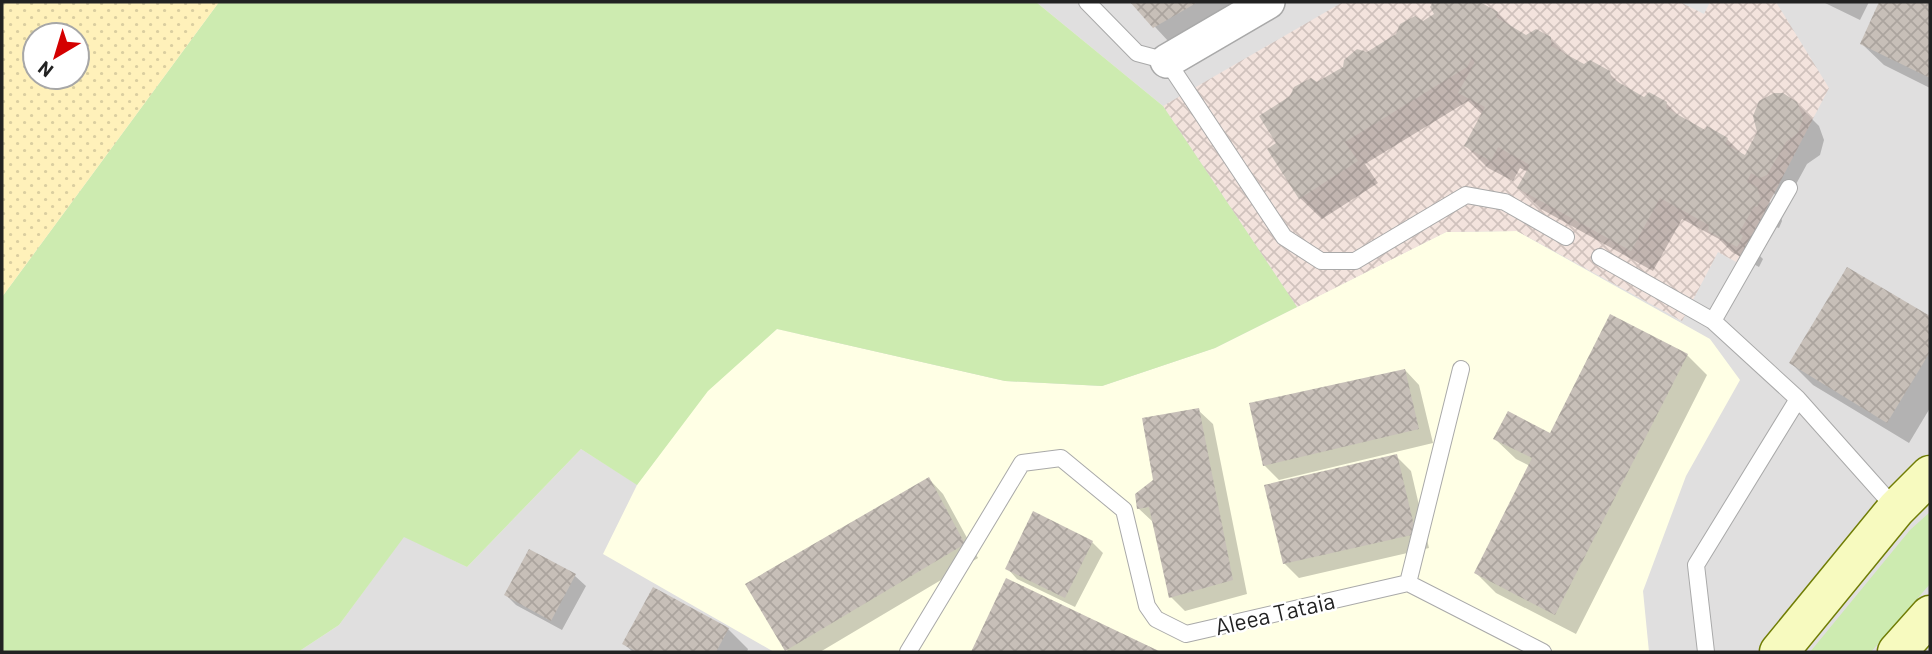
<svg xmlns="http://www.w3.org/2000/svg" width="1932" height="654" font-family="Barlow,sans-serif">
	<style>
		.residential { fill: #e0dfdf }
		.education { fill: #ffffe5 }
		.military { fill: url(#military-cross-hatch) }
		.grass { fill: #cdebb0 }
		.sand { fill: url(#sand-dots); fill-rule: evenodd }
		.parking { fill: #e2e2e2 }
		.shadow { fill: #0003 }
		.building { fill: url(#building-cross-hatch) }
		.lines { fill: none; stroke-linecap: round; stroke-linejoin: round }
		.service-casing { stroke: #a9a9a9; stroke-width: 18 }
		.minor-casing { stroke: #a9a9a9; stroke-width: 36 }
		.secondary-casing { stroke: #707d05; stroke-width: 41 }
		.service { stroke: #fff; stroke-width: 16 }
		.minor { stroke: #fff; stroke-width: 33 }
		.secondary { stroke: #f7fabf; stroke-width: 38 }
		.labels { text-anchor: middle; stroke-width: 5; stroke-linejoin: round; paint-order: stroke }
		.street-label { font-size: 23px; fill: #222; stroke: #fff }
	</style>
	<defs>
		<pattern id="military-cross-hatch" width="8" height="8" patternUnits="userSpaceOnUse" patternTransform="scale(1.75)"><rect width="8" height="8" fill="#f3e3dd"/><path d="M0 0l8 8M0 8l8-8" fill="none" stroke="#d0c2bd"/></pattern>
		<pattern id="sand-dots" width="8" height="8" patternUnits="userSpaceOnUse" patternTransform="scale(1.75)"><rect width="8" height="8" fill="#fff1ba"/><path d="M2 2h.1M6 6h.1" fill="none" stroke="#dacea0" stroke-width="1.8" stroke-linecap="round"/></pattern>
		<pattern id="building-cross-hatch" width="8" height="8" patternUnits="userSpaceOnUse" patternTransform="scale(1.75)"><rect width="8" height="8" fill="#c7bfb8"/><path d="M0 0l8 8M0 8l8-8" fill="none" stroke="#aba49e"/></pattern>
	</defs>
	<rect width="100%" height="100%" fill="#f2efe9"/>
	<path class="residential" d="M 1036,2 L 1930,2 L 1930,652 L 298,652 L 339,625 L 404,536 L 467,567 L 581,449 L 638,485 L 708,391 L 1163,106 Z"/>
	<path class="education" d="M 1517,231 L 1710,339 L 1740,380 L 1686,476 L 1643,591 L 1649,652 L 774,652 L 603,554 L 637,485 L 707,391 L 777,329 L 1005,381 L 1102,386 L 1215,348 L 1446,232 Z"/>
	<path class="military" d="M 1343,2 L 1776,2 L 1829,88 L 1738,263 L 1718,252 L 1682,321 L 1517,231 L 1446,232 L 1297,307 L 1163,106 Z"/>
	<path class="grass" d="M 219,2 L 1036,2 L 1163,106 L 1297,307 L 1215,348 L 1102,386 L 1005,381 L 777,329 L 708,391 L 637,485 L 581,449 L 467,567 L 404,537 L 339,625 L 298,652 L 2,652 L 2,297 Z
		M 1930,512 L 1930,584 L 1871,652 L 1810,652 L 1910,530 Z"/>
	<path class="sand" d="M 2,2 L 219,2 L 2,297 ZM 35,35 L 77,35 L 77,77 L 35,77 Z"/>
	<path class="parking" d="M 1680,2 L 1710,2 L 1704,14 Z"/>
	<path class="shadow" d="M 1132,2 L 1236,2 L 1169,42 Z
		M 1435,2 L 1478,2 L 1497,13 L 1512,28 L 1526,37 L 1550,39 L 1568,57 L 1584,66 L 1609,73 L 1624,88 L 1644,99 L 1666,103 L 1683,120 L 1706,133 L 1727,139 L 1745,157 L 1796,103 L 1819,126 L 1824,140 L 1820,155 L 1807,164 L 1789,197 L 1783,199 L 1774,194 L 1769,202 L 1779,211 L 1782,221 L 1779,228 L 1776,227 L 1760,256 L 1763,259 L 1759,267 L 1732,252 L 1719,239 L 1682,219 L 1653,271 L 1541,209 L 1519,188 L 1528,172 L 1520,168 L 1513,181 L 1488,168 L 1466,146 L 1483,115 L 1468,101 L 1365,164 L 1378,183 L 1322,219 L 1300,198 L 1279,144 L 1317,84 L 1437,14 L 1432,7 Z
		M 1823,2 L 1869,2 L 1860,20 Z
		M 1880,2 L 1930,2 L 1930,88 L 1884,65 L 1862,44 Z
		M 1848,269 L 1930,319 L 1930,408 L 1909,443 L 1813,385 L 1791,363 Z
		M 1687,355 L 1707,375 L 1576,634 L 1496,593 L 1476,573 L 1530,466 L 1516,459 L 1495,439 L 1551,436 Z
		M 1405,370 L 1419,385 L 1433,443 L 1279,480 L 1264,465 Z
		M 1198,410 L 1213,424 L 1247,594 L 1185,611 L 1171,597 L 1153,522 L 1138,508 Z
		M 1396,456 L 1411,471 L 1429,548 L 1299,578 L 1284,563 Z
		M 929,479 L 943,494 L 978,558 L 820,652 L 789,652 L 786,649 Z
		M 1092,542 L 1103,553 L 1075,607 L 1017,579 L 1007,568 Z
		M 530,551 L 575,576 L 586,586 L 562,630 L 516,605 L 506,595 Z
		M 1007,581 L 1157,652 L 973,652 Z
		M 728,629 L 748,649 L 747,652 L 633,652 L 624,644 Z"/>
	<path class="building" d="M 1130,2 L 1198,2 L 1153,28 Z
		M 1433,2 L 1480,2 L 1498,12 L 1496,17 L 1526,35 L 1536,29 L 1551,37 L 1551,46 L 1584,64 L 1590,60 L 1610,71 L 1611,78 L 1644,97 L 1649,92 L 1667,102 L 1666,108 L 1705,130 L 1707,126 L 1728,138 L 1725,144 L 1745,155 L 1757,132 L 1753,116 L 1759,101 L 1774,93 L 1783,93 L 1797,102 L 1803,118 L 1798,133 L 1786,142 L 1767,175 L 1760,178 L 1751,173 L 1747,182 L 1757,187 L 1761,199 L 1757,207 L 1754,206 L 1739,233 L 1743,236 L 1737,247 L 1708,231 L 1709,225 L 1660,198 L 1631,251 L 1517,188 L 1530,165 L 1498,147 L 1491,161 L 1464,146 L 1485,107 L 1458,93 L 1475,62 L 1472,57 L 1467,67 L 1345,142 L 1358,161 L 1299,199 L 1267,149 L 1276,143 L 1259,116 L 1290,96 L 1294,87 L 1311,78 L 1317,82 L 1343,67 L 1344,60 L 1357,49 L 1367,52 L 1396,34 L 1400,24 L 1415,16 L 1423,21 L 1434,14 L 1430,7 Z
		M 1879,2 L 1930,2 L 1930,78 L 1860,44 Z
		M 1847,267 L 1930,316 L 1930,352 L 1887,423 L 1789,363 Z
		M 1610,314 L 1688,354 L 1555,615 L 1474,573 L 1532,458 L 1493,439 L 1508,411 L 1550,433 Z
		M 1405,369 L 1419,429 L 1263,466 L 1249,403 Z
		M 1199,408 L 1233,580 L 1169,598 L 1149,507 L 1137,509 L 1135,494 L 1153,480 L 1142,418 Z
		M 1397,454 L 1416,534 L 1283,564 L 1264,485 Z
		M 929,477 L 965,544 L 785,651 L 745,584 Z
		M 1033,511 L 1093,541 L 1065,598 L 1005,569 Z
		M 529,549 L 576,574 L 551,621 L 504,595 Z
		M 1006,578 L 1161,652 L 971,652 Z
		M 653,587 L 729,628 L 716,652 L 637,652 L 622,644 Z"/>
	<g class="lines">
		<defs>
			<path id="service" d="M 1087,2 L 1137,53 L 1167,61 L 1284,237 L 1321,261 L 1355,261 L 1466,195 L 1505,202 L 1566,237
				M 1600,257 L 1713,321 L 1798,399
				M 1713,321 L 1789,188
				M 1408,583 L 1461,369
				M 908,652 L 1022,463 L 1061,458 L 1124,510 L 1147,606 L 1156,619 L 1186,634 L 1408,583 L 1543,652
				M 1706,652 L 1696,565 L 1798,399 L 1896,509"/>
			<path id="minor" d="M 1167,61 L 1268,2"/>
			<path id="secondary" d="M 1779,652 L 1896,509 L 1930,475
				M 1897,652 L 1930,615"/>
		</defs>
		<use href="#service" class="service-casing"/>
		<use href="#minor" class="minor-casing"/>
		<use href="#secondary" class="secondary-casing"/>
		<use href="#service" class="service"/>
		<use href="#minor" class="minor"/>
		<use href="#secondary" class="secondary"/>
	</g>
	<g class="labels">
		<g class="street-label">
			<text transform="translate(1275 614) rotate(-13)" y="8">Aleea Tataia</text>
		</g>
	</g>
	<rect width="1932" height="654" fill="none" stroke="#222222" stroke-width="7"/>
	<g transform="translate(56 56) rotate(218)"><circle r="33" fill="#ffffff" stroke="#a7a7a7" stroke-width="2"/>
	<path d="M0-5L12 26L0 18L-12 26Z" fill="#d40000"/>
	<text y="-10" font-size="19" font-weight="bold" text-anchor="middle" fill="#222222">N</text>
	</g>
</svg>
